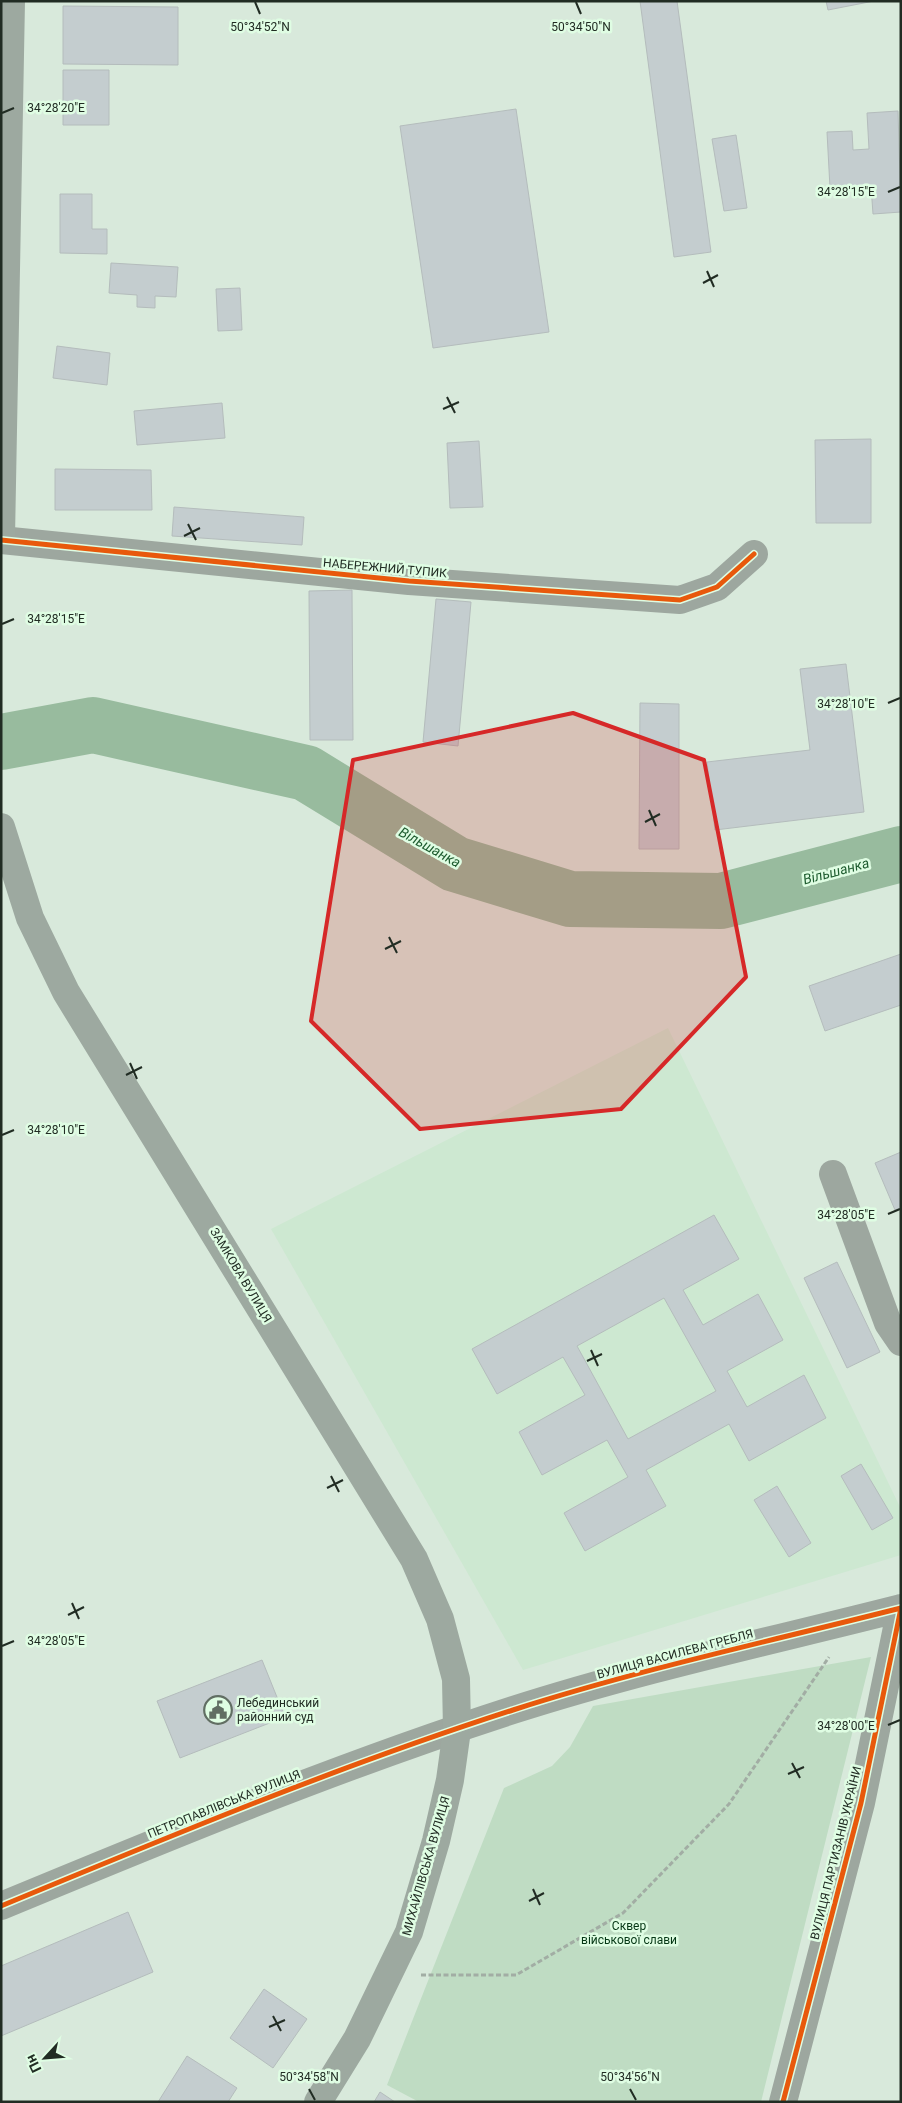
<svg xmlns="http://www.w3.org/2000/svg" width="902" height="2103" font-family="Roboto,sans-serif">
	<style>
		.built { fill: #cde8d1 }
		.green { fill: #bfdcc3 }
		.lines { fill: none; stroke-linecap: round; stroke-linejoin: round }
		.river { stroke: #98bb9e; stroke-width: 56 }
		.building { fill: #c4cdcf; stroke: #b4bcbc; fill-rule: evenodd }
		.path { stroke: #a2ada4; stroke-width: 3; stroke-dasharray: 5 2.5; stroke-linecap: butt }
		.minor { stroke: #9da79f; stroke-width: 28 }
		.major { stroke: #9da9a0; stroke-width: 28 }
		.cycleway-casing { stroke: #dffde3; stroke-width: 8 }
		.cycleway { stroke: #e8590c; stroke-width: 5 }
		.marked { fill: #d62828; fill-opacity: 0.2; stroke: #d62828; stroke-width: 4; stroke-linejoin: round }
		.ticks { fill: none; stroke: #212c23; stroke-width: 2 }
		.labels { text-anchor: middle; stroke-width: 5; stroke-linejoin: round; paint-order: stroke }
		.street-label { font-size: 12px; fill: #212c23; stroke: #dffde3 }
		.poi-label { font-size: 12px; fill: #212c23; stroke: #dffde3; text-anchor: start }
		.park-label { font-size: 12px; fill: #053715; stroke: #dffde3 }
		.water-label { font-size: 14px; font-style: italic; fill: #1e5c2f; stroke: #dffde3 }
		.ticks-label { font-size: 12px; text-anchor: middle; fill: #212c23; stroke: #dffde3; stroke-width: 5; stroke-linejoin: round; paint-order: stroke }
	</style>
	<rect width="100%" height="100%" fill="#d8e9db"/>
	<path class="built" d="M 668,1028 L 901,1509 L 901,1555 L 523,1670 L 271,1229 Z"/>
	<path class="green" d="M 871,1657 L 761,2102 L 419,2102 L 387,2085 L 504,1788 L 552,1766 L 570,1747 L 593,1706 Z"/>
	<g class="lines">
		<path class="river" d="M 1,742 L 93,725 L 306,773 L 455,864 L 570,899 L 721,901 L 901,854"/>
	</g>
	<path class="building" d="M 640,1 L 677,1 L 711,252 L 674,257 Z
		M 826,1 L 874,1 L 828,10 Z
		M 63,6 L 178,7 L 178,65 L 63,64 Z
		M 63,70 L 109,70 L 109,125 L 63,125 Z
		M 516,109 L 549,332 L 433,348 L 400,126 Z
		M 898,111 L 901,212 L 873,214 L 871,186 L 830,188 L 827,132 L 852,131 L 853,150 L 869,149 L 867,113 Z
		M 736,135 L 747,208 L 724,211 L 712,139 Z
		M 60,194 L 92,194 L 92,229 L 107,229 L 107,254 L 60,253 Z
		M 111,263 L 178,267 L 176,297 L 155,296 L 155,308 L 137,307 L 137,295 L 109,293 Z
		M 240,288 L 242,330 L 218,331 L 216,289 Z
		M 57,346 L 110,353 L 107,385 L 53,378 Z
		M 222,403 L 225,438 L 137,445 L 134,411 Z
		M 871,439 L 871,523 L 816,523 L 815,440 Z
		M 479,441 L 483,507 L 450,508 L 447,443 Z
		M 55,469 L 151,470 L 152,510 L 55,510 Z
		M 174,507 L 304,517 L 302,545 L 172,536 Z
		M 352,590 L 353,740 L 310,740 L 309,591 Z
		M 436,599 L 471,602 L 458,746 L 423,742 Z
		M 846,664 L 864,812 L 715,830 L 707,762 L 810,750 L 800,669 Z
		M 640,703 L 679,704 L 679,849 L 639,849 Z
		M 901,954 L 901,1005 L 825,1031 L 809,986 Z
		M 901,1152 L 901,1208 L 895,1210 L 875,1163 Z
		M 714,1215 L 739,1259 L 683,1290 L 703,1325 L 758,1294 L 783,1340 L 727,1371 L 747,1407 L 804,1375 L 826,1418 L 749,1461 L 729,1424 L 646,1470 L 666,1506 L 585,1551 L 564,1513 L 628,1477 L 607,1440 L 542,1475 L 519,1432 L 585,1395 L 563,1357 L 497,1394 L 472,1349 ZM 664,1298 L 716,1391 L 628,1439 L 577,1346 Z
		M 837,1262 L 880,1352 L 847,1368 L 804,1278 Z
		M 861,1464 L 893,1518 L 872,1530 L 841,1476 Z
		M 777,1486 L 811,1543 L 789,1557 L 754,1500 Z
		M 262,1660 L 285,1717 L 180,1758 L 157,1701 Z
		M 128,1912 L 153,1972 L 1,2036 L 1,1966 Z
		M 264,1989 L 307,2019 L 273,2068 L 230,2038 Z
		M 187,2056 L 237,2088 L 228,2102 L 158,2102 Z
		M 380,2092 L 395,2102 L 374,2102 Z"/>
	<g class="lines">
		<path class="path" d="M 421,1975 L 516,1975 L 623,1913 L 729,1804 L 829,1657"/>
		<path class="minor" d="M 1,540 L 409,581 L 680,600 L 717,587 L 754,554
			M 833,1174 L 888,1323 L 901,1342
			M 1,1906 C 170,1836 339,1766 513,1710 C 641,1669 771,1641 901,1608
			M 783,2102 L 861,1803 L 901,1608"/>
		<path class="major" d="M 1,537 L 11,1
			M 1,827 L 30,918 L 66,992 L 414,1559 L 440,1619 L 456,1679 L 457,1730 L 450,1780 L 436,1841 L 409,1932 L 357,2039 L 318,2102"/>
		<defs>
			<path id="cycleway" d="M 1,540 L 409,581 L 680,600 L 717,587 L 754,554
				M 1,1906 C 170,1836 339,1766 513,1710 C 641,1669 771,1641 901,1608
				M 783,2102 L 861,1803 L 901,1608"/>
		</defs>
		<use href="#cycleway" class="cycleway-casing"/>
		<use href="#cycleway" class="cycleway"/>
	</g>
	<path class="marked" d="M 573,713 L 704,760 L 746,977 L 621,1109 L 420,1129 L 311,1021 L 353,760 Z"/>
	<path class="ticks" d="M 255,2 L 260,14M 576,2 L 581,14M 2,113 L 14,108M 888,192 L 900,187M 707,271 L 714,287M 703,283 L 718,275M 447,397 L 455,413M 443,409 L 459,402M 188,524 L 196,540M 184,536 L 200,528M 2,624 L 14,619M 888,703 L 900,698M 649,810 L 656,826M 645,822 L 660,814M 389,937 L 397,953M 385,949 L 401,941M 130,1063 L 137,1079M 126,1075 L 142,1067M 2,1135 L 14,1130M 888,1214 L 900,1209M 591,1350 L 598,1366M 587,1361 L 602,1354M 331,1476 L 339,1492M 327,1488 L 343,1480M 72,1603 L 79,1619M 68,1615 L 84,1607M 2,1646 L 14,1641M 888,1725 L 900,1720M 792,1763 L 800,1778M 788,1774 L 804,1767M 533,1889 L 540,1905M 529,1901 L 544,1893M 273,2016 L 281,2031M 269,2027 L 285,2020M 309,2089 L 315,2100M 630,2089 L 636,2100"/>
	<defs>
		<symbol id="civic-ring" viewBox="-11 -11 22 22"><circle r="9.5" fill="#dffde3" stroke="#616e63" stroke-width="1.5"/><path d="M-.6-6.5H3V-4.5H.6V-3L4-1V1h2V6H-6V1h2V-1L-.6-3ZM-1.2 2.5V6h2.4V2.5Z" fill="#616e63"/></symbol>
	</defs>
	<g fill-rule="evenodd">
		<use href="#civic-ring" x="202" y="1694" width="32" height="32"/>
	</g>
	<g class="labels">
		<g class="street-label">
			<text transform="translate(385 568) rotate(5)" y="4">НАБЕРЕЖНИЙ ТУПИК</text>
			<text transform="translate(241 1275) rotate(59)" y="4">ЗАМКОВА ВУЛИЦЯ</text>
			<text transform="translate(675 1654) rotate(-15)" y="4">ВУЛИЦЯ ВАСИЛЕВА ГРЕБЛЯ</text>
			<text transform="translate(224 1804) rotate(-22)" y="4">ПЕТРОПАВЛІВСЬКА ВУЛИЦЯ</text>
			<text transform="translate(836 1853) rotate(-76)" y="4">ВУЛИЦЯ ПАРТИЗАНІВ УКРАЇНИ</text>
			<text transform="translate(426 1866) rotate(-74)" y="4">МИХАЙЛІВСЬКА ВУЛИЦЯ</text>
		</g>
		<g class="poi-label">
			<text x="237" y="1707">Лебединський<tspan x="237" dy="14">районний суд</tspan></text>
		</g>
		<g class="park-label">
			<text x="629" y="1930">Сквер<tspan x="629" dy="14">військової слави</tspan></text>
		</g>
		<g class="water-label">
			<text transform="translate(430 847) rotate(29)" y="5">Вільшанка</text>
			<text transform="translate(836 871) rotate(-15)" y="5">Вільшанка</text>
		</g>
	</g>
	<g class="ticks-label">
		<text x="581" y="31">50°34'50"N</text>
		<text x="260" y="31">50°34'52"N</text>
		<text x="56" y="112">34°28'20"E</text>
		<text x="846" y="196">34°28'15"E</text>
		<text x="56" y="623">34°28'15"E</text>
		<text x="846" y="708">34°28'10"E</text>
		<text x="56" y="1134">34°28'10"E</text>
		<text x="846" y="1219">34°28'05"E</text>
		<text x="56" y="1645">34°28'05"E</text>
		<text x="846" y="1730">34°28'00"E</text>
		<text x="309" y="2081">50°34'58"N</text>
		<text x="630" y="2081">50°34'56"N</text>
	</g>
	<rect width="902" height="2103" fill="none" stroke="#212c23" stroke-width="5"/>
	<g transform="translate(45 2058) rotate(244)" stroke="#dffde3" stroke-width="4" paint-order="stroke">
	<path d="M0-4L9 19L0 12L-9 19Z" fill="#212c23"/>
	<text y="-8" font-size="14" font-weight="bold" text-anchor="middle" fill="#212c23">Пн</text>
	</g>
</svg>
